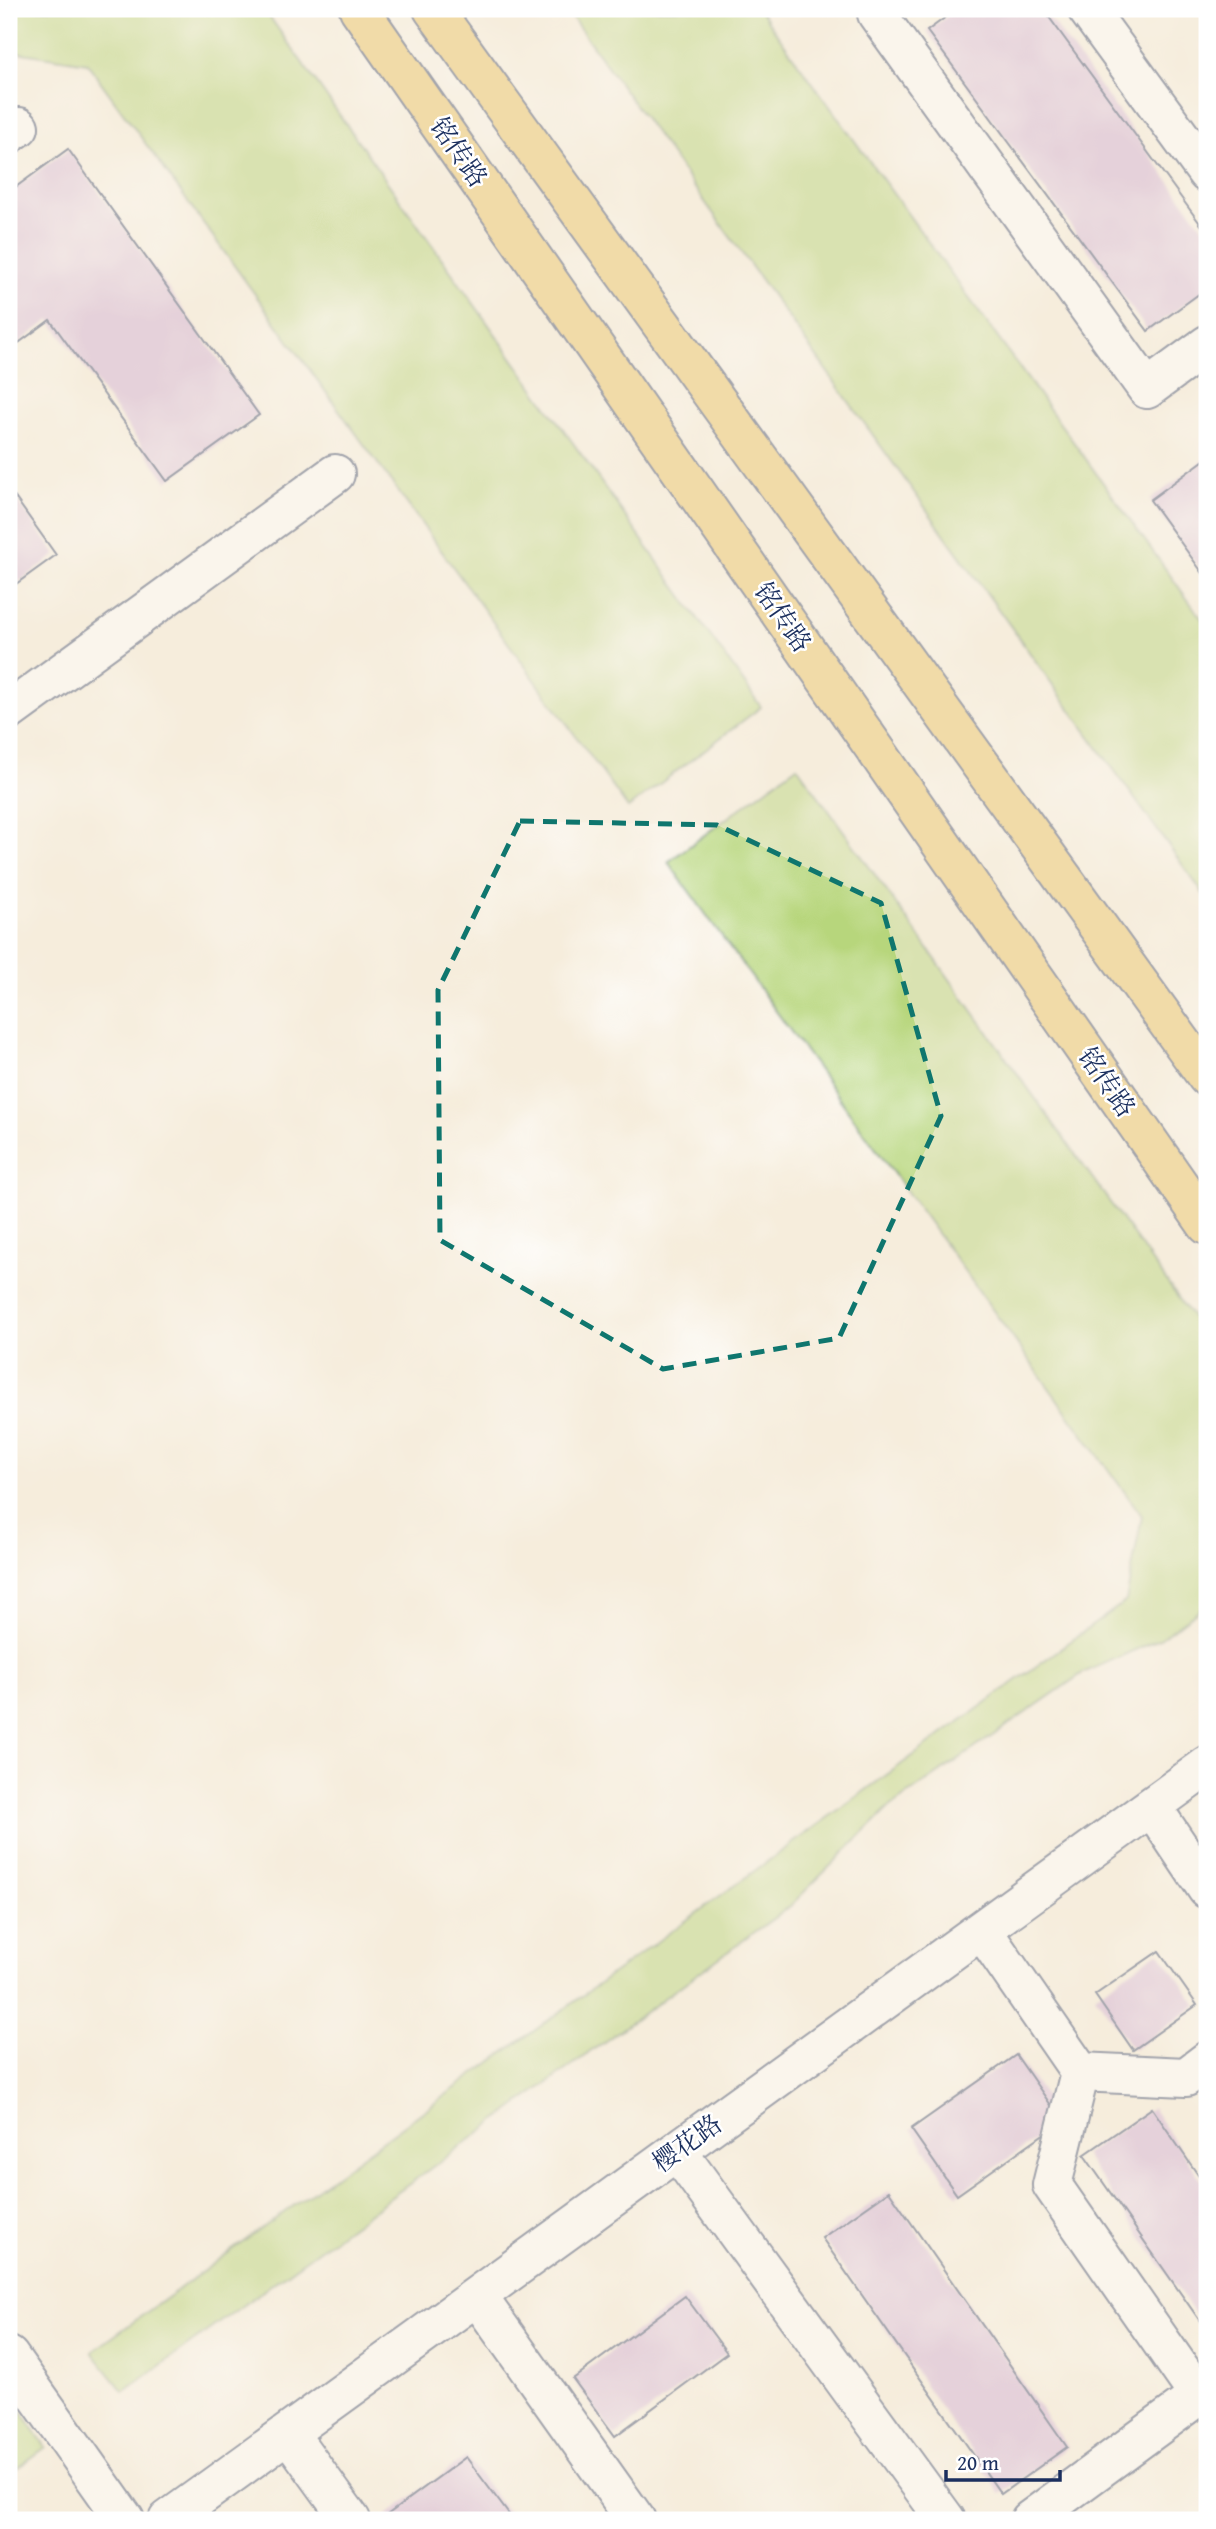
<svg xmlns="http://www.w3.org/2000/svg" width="1216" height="2529" font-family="'Gentium Book Plus','Noto Serif SC',serif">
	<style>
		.green { fill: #b7d67c; stroke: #69826d; stroke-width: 2 }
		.building { fill: #d1b0d7 }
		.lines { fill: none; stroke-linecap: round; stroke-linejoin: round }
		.minor-casing { stroke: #3c4c71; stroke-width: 42 }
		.major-casing { stroke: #3c4c71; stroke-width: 42 }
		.minor { stroke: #fff; stroke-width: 38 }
		.major { stroke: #ecc569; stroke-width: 38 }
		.marked { fill: none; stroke: #0f766e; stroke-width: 5; stroke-dasharray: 14 9; stroke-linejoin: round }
		.labels { text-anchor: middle; stroke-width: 5; stroke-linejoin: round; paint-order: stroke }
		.street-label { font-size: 26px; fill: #1b2f5e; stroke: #fff }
	</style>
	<rect width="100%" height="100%" fill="#fff"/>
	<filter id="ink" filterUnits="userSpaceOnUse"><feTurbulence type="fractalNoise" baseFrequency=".0143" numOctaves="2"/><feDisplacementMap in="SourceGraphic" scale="14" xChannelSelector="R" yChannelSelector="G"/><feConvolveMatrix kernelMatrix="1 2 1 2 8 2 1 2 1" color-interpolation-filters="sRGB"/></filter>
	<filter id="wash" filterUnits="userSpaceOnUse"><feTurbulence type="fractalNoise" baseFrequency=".00686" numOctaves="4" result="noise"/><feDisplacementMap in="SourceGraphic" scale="28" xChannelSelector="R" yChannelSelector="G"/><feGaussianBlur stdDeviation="1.57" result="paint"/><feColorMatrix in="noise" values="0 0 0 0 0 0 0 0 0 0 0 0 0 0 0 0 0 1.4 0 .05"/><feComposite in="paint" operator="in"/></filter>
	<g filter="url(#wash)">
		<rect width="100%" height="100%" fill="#f6eddc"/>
		<path class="green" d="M 9,9 L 264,9 L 761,707 L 628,808 L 87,63 L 16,52 L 9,57 Z
			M 566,9 L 759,9 L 1207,626 L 1207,899 Z
			M 797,766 L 1207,1338 L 1207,1604 L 1160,1639 L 1083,1673 L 890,1807 L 789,1907 L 124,2392 L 92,2352 L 1126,1601 L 1142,1516 L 668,862 Z
			M 18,2406 L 46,2447 L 9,2474 L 9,2413 Z"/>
		<g id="blocks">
			<path class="building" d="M 957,9 L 1043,9 L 1207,233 L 1207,288 L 1148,331 L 927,31 Z
				M 68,149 L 259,415 L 167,481 L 50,320 L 9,350 L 9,192 Z
				M 1207,458 L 1207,579 L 1150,500 Z
				M 9,489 L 56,555 L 9,589 Z
				M 1159,1951 L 1197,2005 L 1133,2050 L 1095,1995 Z
				M 1016,2055 L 1062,2121 L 957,2195 L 911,2129 Z
				M 1152,2108 L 1207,2188 L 1207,2331 L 1084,2155 Z
				M 889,2191 L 1067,2447 L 1001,2494 L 822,2238 Z
				M 685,2296 L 727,2353 L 615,2436 L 573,2379 Z
				M 466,2457 L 513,2520 L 391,2520 L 387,2515 Z"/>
		</g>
	</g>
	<g filter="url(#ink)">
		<use href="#blocks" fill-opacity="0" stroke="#3c4c71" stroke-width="2"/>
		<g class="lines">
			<defs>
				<path id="minor" d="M 884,9 L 877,14 L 1147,389 L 1207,345
					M 1087,9 L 1207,173
					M 9,134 L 19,127
					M 9,711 L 335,474
					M 1152,1807 L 1207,1889
					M 982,1930 L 1080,2072 L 1186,2077 L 1207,2061
					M 1080,2072 L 1052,2185 L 1199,2396
					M 677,2151 L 946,2520
					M 477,2296 L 636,2520
					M 9,2356 L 125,2520
					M 288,2433 L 351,2520
					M 168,2520 L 1207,1766
					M 1030,2520 L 1207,2390"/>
				<path id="major" d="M 359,9 L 1207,1225
					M 433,9 L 1207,1077"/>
			</defs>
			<use href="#minor" class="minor-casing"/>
			<use href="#major" class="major-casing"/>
			<use href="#minor" class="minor"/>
			<use href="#major" class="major"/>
		</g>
	</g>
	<path d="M0 0H1216V2529H0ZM 520,821 L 717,825 L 881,903 L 941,1116 L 839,1338 L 663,1369 L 440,1240 L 438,990 Z" fill="#f6eddc" fill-opacity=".55" fill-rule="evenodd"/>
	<path class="marked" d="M 520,821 L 717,825 L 881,903 L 941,1116 L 839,1338 L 663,1369 L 440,1240 L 438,990 Z"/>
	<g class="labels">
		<g class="street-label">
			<text transform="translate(459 152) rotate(55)" y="9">铭传路</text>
			<text transform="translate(783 617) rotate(55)" y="9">铭传路</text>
			<text transform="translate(1107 1082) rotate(55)" y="9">铭传路</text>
			<text transform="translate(687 2143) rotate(-36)" y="9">樱花路</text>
		</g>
	</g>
	<rect width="1216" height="2529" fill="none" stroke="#fff" stroke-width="35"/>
	<path d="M946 2470v10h114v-10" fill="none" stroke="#1b2f5e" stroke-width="3.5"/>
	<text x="957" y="2470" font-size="21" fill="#1b2f5e" stroke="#ffffff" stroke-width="5" paint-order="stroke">20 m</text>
</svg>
